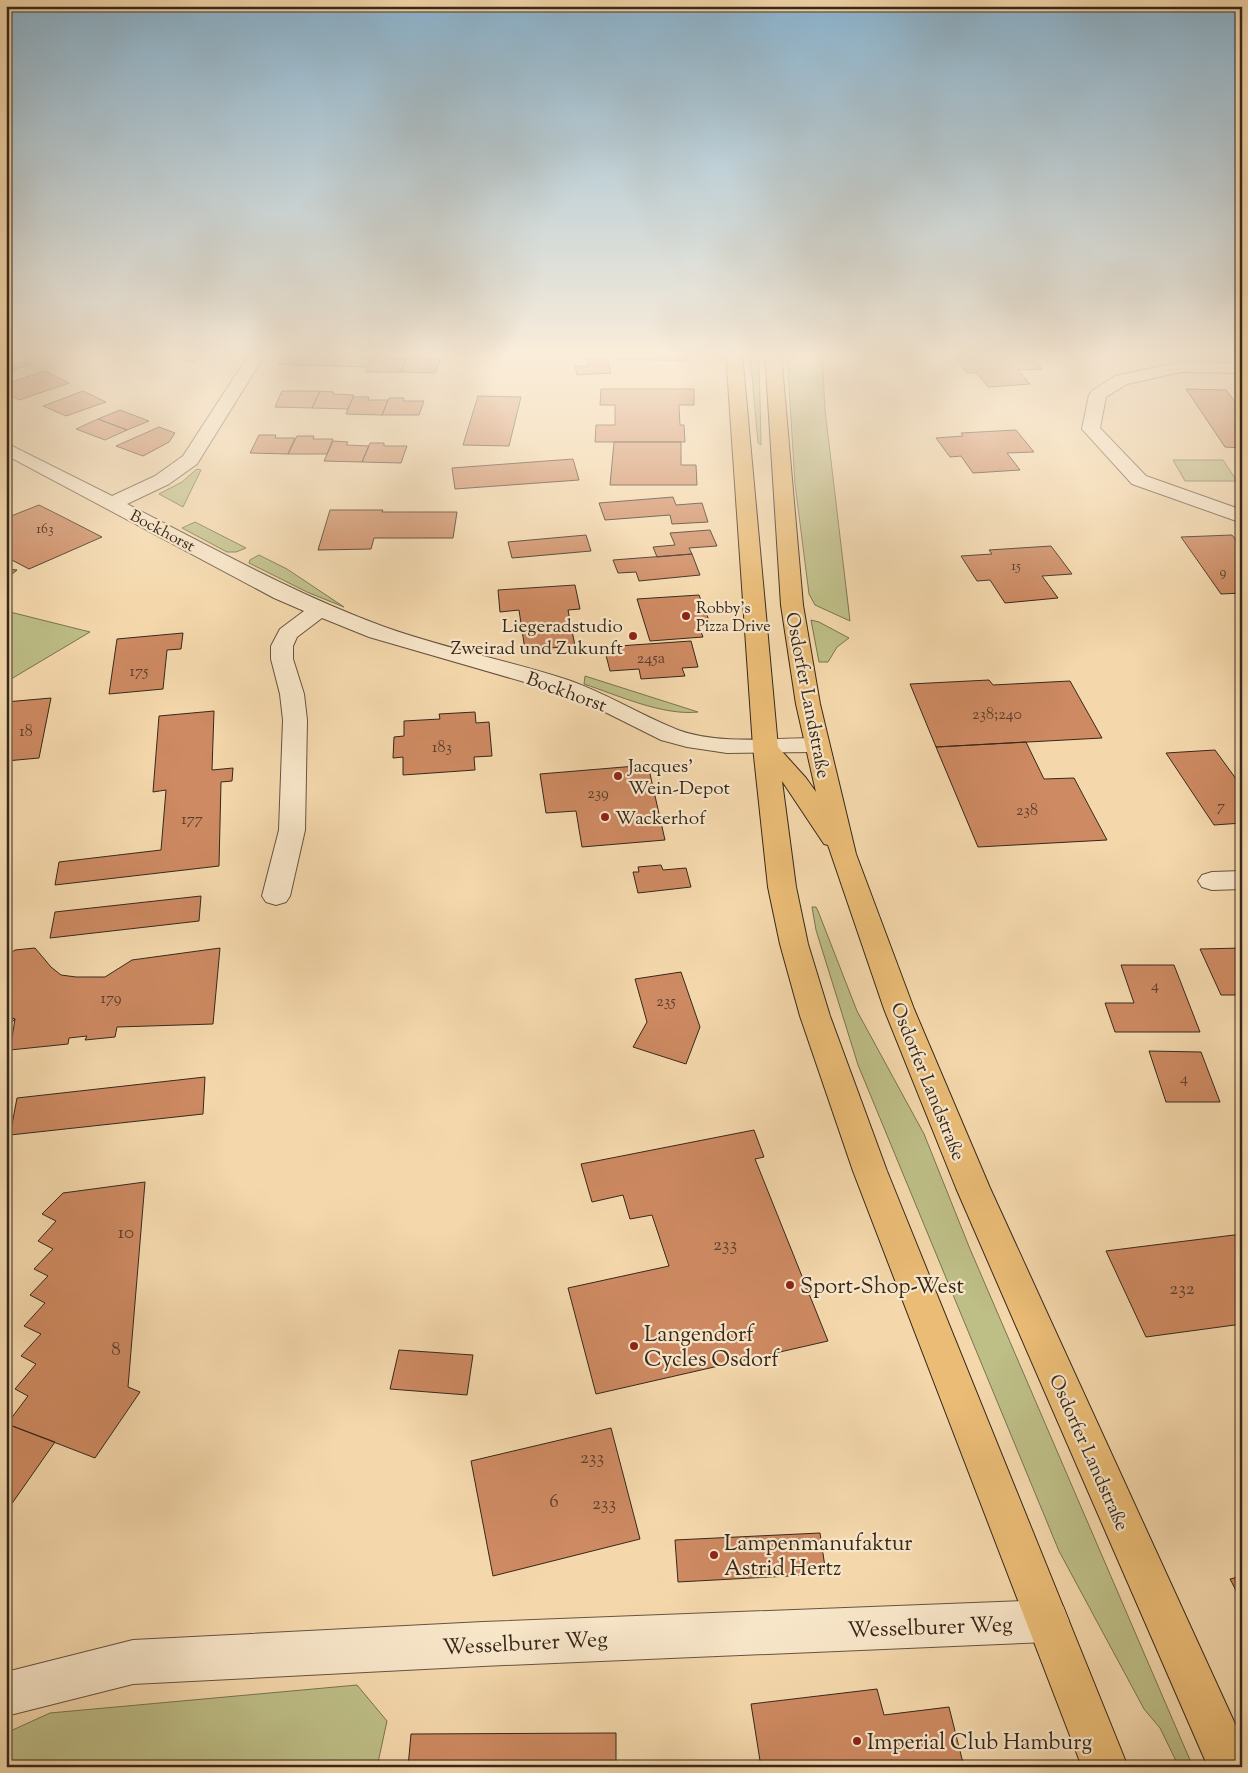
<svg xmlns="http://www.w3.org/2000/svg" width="1248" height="1773" font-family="'Sorts Mill Goudy',serif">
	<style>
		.green { fill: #bebe87; stroke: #7a7352 }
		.building { fill: #ce8a62; stroke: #36281c }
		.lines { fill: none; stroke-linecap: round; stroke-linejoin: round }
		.street-casing { stroke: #665440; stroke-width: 2 }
		.primary-casing { stroke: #36281c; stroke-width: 2 }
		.street { fill: #f8e6c9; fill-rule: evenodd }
		.primary { fill: #eabc76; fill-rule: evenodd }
		.poi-dot { fill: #8f2418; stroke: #f8e6c9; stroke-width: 2 }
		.labels { text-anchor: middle; stroke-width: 4.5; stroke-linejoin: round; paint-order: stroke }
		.far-number-label { font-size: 14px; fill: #5c402e }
		.far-street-label { font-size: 16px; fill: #36281c; stroke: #f8e6c9 }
		.far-poi-label { font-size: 16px; fill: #36281c; stroke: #f8e6c9; text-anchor: start }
		.number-label { font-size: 16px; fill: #5c402e }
		.poi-label { font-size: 19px; fill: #36281c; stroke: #f8e6c9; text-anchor: start }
		.street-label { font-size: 19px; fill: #36281c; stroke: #f8e6c9 }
		.near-number-label { font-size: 19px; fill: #5c402e }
		.near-poi-label { font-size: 22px; fill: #36281c; stroke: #f8e6c9; text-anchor: start }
		.near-street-label { font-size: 22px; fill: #36281c; stroke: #f8e6c9 }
	</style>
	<rect width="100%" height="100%" fill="#f4d8ac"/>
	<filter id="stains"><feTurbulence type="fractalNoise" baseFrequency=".004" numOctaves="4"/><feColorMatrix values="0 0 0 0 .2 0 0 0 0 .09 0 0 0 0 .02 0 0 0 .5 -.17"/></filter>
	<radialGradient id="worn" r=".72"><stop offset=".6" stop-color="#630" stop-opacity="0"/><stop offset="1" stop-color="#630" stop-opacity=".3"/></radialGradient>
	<path class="green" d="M 750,353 L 759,353 L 761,445 L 758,443 Z
		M 787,353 L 822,353 L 825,410 L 850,621 L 815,605 L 809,594 L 795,484 Z
		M 1173,460 L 1223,460 L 1237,481 L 1185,481 Z
		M 197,469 L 201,470 L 183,507 L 159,494 L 182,482 Z
		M 195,522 L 246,548 L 236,552 L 227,552 L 182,528 Z
		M 259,555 L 287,569 L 344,607 L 307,592 L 249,563 L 250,560 Z
		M 6,611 L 90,632 L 6,682 Z
		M 811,620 L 819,622 L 849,638 L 837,647 L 828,662 L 819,662 Z
		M 585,676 L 698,712 C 663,716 617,695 584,684 Z
		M 812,907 L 816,907 L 818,911 L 857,1011 L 924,1134 L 970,1249 L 1193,1767 L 1179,1767 L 1160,1728 L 1144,1709 L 1059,1551 L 858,1065 L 816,930 Z
		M 357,1685 L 387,1721 L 377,1767 L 6,1767 L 6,1733 L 50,1713 Z"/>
	<path class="building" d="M 177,353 L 211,353 L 191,362 L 171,355 Z
		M 306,353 L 340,353 L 334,366 L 299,365 Z
		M 340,353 L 355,353 L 374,354 L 368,367 L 334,366 Z
		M 615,353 L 687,353 L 686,361 L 614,359 Z
		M 1028,353 L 1042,369 L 1018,370 L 1030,384 L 988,387 L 977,373 L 967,373 L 954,357 L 990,353 Z
		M 283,356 L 304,357 L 299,365 L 278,364 Z
		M 373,356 L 386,356 L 385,359 L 406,359 L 401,372 L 365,372 Z
		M 407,357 L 421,357 L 420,359 L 440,360 L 435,373 L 401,372 Z
		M 607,358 L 611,373 L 577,375 L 575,366 L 589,366 L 587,359 Z
		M 6,359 L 16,364 L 25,361 L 31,364 L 13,370 L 6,368 Z
		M 45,371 L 69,383 L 19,400 L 6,393 L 6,384 Z
		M 601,389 L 694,389 L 694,405 L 679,405 L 680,425 L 684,425 L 685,442 L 595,442 L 596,425 L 615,425 L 615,405 L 600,405 Z
		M 1186,389 L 1226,390 L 1242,411 L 1242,448 L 1225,447 Z
		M 83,391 L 106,402 L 66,416 L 43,406 Z
		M 282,391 L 320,391 L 312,408 L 275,407 Z
		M 320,391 L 334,392 L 333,394 L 354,395 L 348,409 L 312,408 Z
		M 478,396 L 521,397 L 509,446 L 463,445 Z
		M 353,397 L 369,397 L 368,400 L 388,400 L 382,415 L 346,414 Z
		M 389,398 L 404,398 L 403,401 L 424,401 L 419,415 L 382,415 Z
		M 120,410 L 149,421 L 127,430 L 98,419 Z
		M 98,419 L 127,430 L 105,440 L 76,429 Z
		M 159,427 L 175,433 L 169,442 L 143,456 L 116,446 Z
		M 1016,430 L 1034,452 L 1007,453 L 1020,470 L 973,473 L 961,456 L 950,457 L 936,438 L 963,436 L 961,433 Z
		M 259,435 L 276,435 L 275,438 L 295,438 L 288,454 L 250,453 Z
		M 297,436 L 314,436 L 313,439 L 333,439 L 327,454 L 288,454 Z
		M 333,441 L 348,442 L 346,445 L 369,446 L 362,462 L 324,461 Z
		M 614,442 L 681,442 L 681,465 L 696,465 L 697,485 L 610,485 Z
		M 370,443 L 384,443 L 384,446 L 407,446 L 401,463 L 362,462 Z
		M 573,459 L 579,480 L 455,489 L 452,468 Z
		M 673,497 L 676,505 L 702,503 L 708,522 L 672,524 L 670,515 L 605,520 L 599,503 Z
		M 39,505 L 63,517 L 102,537 L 29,569 L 6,557 L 6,544 L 10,542 L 6,540 L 6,518 Z
		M 330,510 L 383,510 L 382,512 L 457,512 L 453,538 L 374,538 L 371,549 L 318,550 Z
		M 710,530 L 717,546 L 689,548 L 692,554 L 657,557 L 653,547 L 675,545 L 670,533 Z
		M 586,535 L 591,551 L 512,558 L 508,542 Z
		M 1232,535 L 1242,548 L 1242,593 L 1221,594 L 1181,537 Z
		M 1051,546 L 1072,574 L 1042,576 L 1058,598 L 1005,603 L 990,580 L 977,581 L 961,556 L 992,554 L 989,550 Z
		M 692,554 L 700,575 L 639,581 L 636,572 L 618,573 L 613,560 Z
		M 6,569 L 17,570 L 6,579 Z
		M 575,585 L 580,609 L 568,610 L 575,646 L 525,650 L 519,610 L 500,612 L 498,590 Z
		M 699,595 L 710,623 L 698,624 L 703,637 L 650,641 L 637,599 Z
		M 183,633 L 181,649 L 167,650 L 163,689 L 109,694 L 117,639 Z
		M 691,641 L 698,667 L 682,668 L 685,676 L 641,679 L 639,669 L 610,671 L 604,647 Z
		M 989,680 L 993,685 L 1070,681 L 1102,738 L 936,747 L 910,684 Z
		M 51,698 L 39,758 L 6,761 L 6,702 Z
		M 214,711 L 212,770 L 233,768 L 232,781 L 221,782 L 219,866 L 55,885 L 59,862 L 161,850 L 166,790 L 153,792 L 159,716 Z
		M 475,712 L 476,723 L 489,722 L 492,756 L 474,757 L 475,770 L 403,775 L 403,757 L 393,758 L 394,737 L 404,736 L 404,721 L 440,719 L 439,714 Z
		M 1026,742 L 1044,779 L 1074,778 L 1107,840 L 978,847 L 936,747 Z
		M 1215,750 L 1242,787 L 1242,823 L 1214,825 L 1166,753 Z
		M 648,765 L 665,840 L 582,847 L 576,811 L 546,813 L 540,774 Z
		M 661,865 L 663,870 L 686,868 L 691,887 L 638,893 L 633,872 L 639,872 L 638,867 Z
		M 201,896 L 199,921 L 50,938 L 55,912 Z
		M 35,948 L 51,967 L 61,975 L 76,977 L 105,977 L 132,960 L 220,948 L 213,1024 L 117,1027 L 115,1037 L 85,1040 L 87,1036 L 69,1038 L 68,1044 L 10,1050 L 15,1019 L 6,1016 L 6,957 L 15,950 Z
		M 1242,948 L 1242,995 L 1221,995 L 1200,949 Z
		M 1121,965 L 1174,965 L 1200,1032 L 1115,1032 L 1105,1003 L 1134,1003 Z
		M 681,972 L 700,1027 L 686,1064 L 633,1047 L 647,1022 L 635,979 Z
		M 6,1016 L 15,1019 L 6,1029 Z
		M 1149,1051 L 1201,1052 L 1220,1102 L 1166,1102 Z
		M 205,1077 L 203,1114 L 10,1135 L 17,1098 Z
		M 754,1130 L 764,1157 L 755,1159 L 828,1341 L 596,1394 L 568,1288 L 669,1266 L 652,1215 L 630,1219 L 623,1195 L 592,1202 L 581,1164 Z
		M 145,1182 L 128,1387 L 140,1392 L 95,1458 L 7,1424 L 28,1396 L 15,1389 L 36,1364 L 21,1356 L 41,1334 L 24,1326 L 45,1303 L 30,1295 L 48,1276 L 34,1269 L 53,1249 L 38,1241 L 56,1221 L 42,1214 L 63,1193 Z
		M 1242,1234 L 1242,1324 L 1146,1337 L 1106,1251 Z
		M 399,1350 L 473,1355 L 467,1395 L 390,1389 Z
		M 7,1424 L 55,1442 L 6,1512 L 6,1425 Z
		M 611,1428 L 640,1539 L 493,1576 L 471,1461 Z
		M 820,1533 L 826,1574 L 678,1582 L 675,1540 Z
		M 1242,1576 L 1242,1602 L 1230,1579 Z
		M 877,1689 L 884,1715 L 949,1707 L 964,1767 L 761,1767 L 751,1704 Z
		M 616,1733 L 616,1767 L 408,1767 L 411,1734 Z"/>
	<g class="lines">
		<defs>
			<path id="street" d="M 250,353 L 266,353 L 197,464 L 169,484 L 127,504 C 211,547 293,593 382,626 C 442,648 507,660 568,680 C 606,693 640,715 678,730 C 718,745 774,738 817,738 L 826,740 L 829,745 L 826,750 L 817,752 L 727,753 L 687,747 L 661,740 L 593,706 L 552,690 L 369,637 L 322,618 L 297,637 L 293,646 L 293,659 L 304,694 L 307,720 L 305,830 L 290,896 L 286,902 L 276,905 L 266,902 L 262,896 L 279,830 L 283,720 L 280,694 L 271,659 L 271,646 L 280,629 L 304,611 L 274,598 L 6,455 L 6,443 L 112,496 L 155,476 L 183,456 Z
				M 1181,362 L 1242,363 L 1242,373 L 1181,372 L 1127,384 L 1106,397 L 1100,428 L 1146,476 L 1242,510 L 1242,523 L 1132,484 L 1082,429 L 1089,395 L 1092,391 L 1115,376 Z
				M 1242,871 L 1242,889 L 1212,890 L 1202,887 L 1198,881 L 1202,875 L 1212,872 Z
				M 1048,1600 L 1063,1606 L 1069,1621 L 1063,1636 L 1048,1642 L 483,1666 L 133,1684 L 6,1716 L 6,1672 L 133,1640 L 483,1622 Z"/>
			<path id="primary" d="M 726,353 L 742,353 L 778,747 L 806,778 L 816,792 L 796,704 L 781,605 L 765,353 L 781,353 L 803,605 L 820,704 L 856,854 L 914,1009 L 990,1188 L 1242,1739 L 1242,1767 L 1208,1767 L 956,1188 L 884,1009 L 828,845 L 824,844 L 782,781 L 796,887 L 808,944 L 830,1016 L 887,1171 L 1128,1767 L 1082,1767 L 853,1171 L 800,1016 L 780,944 L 768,887 L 753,747 Z"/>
		</defs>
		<use href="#street" class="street-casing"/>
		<use href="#primary" class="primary-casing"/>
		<use href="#street" class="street"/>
		<use href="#primary" class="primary"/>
	</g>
	<linearGradient id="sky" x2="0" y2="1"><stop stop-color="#8ab6d3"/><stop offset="0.59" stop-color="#faedda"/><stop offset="1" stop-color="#faedda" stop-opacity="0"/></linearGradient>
	<rect width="1248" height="601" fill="url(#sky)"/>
	<g class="poi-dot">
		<circle cx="686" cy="616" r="5"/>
		<circle cx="633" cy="636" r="5"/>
		<circle cx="618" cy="776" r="5"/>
		<circle cx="605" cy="817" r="5"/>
		<circle cx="790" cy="1285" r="5"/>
		<circle cx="634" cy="1346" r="5"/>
		<circle cx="714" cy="1555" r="5"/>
		<circle cx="857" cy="1741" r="5"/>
	</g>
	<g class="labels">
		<g class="far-number-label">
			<text x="45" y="533">163</text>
			<text x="1016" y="570">15</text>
			<text x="1223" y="576">9</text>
		</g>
		<g class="far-street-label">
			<text transform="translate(163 530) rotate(28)" y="6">Bockhorst</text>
		</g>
		<g class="far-poi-label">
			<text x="696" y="613">Robby's<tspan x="696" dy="18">Pizza Drive</tspan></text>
		</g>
		<g class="number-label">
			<text x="651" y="663">245a</text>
			<text x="139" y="676">175</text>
			<text x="997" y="719">238;240</text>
			<text x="26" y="736">18</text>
			<text x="442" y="752">183</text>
			<text x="598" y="798">239</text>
			<text x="1221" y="811">7</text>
			<text x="1027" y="815">238</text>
			<text x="192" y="824">177</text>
			<text x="1155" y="990">4</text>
			<text x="111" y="1003">179</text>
			<text x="666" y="1006">235</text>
			<text x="1184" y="1083">4</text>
		</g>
		<g class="poi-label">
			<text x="623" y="632" text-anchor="end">Liegeradstudio<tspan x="623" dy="22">Zweirad und Zukunft</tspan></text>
			<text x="628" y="772">Jacques’<tspan x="628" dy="22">Wein-Depot</tspan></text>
			<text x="615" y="824">Wackerhof</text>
		</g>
		<g class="street-label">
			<text transform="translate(567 691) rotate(20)" y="7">Bockhorst</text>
			<text transform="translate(809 695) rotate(79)" y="7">Osdorfer Landstraße</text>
			<text transform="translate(929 1081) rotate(68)" y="7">Osdorfer Landstraße</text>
			<text transform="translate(1090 1452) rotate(66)" y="7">Osdorfer Landstraße</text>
		</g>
		<g class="near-number-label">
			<text x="126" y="1238">10</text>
			<text x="725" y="1250">233</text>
			<text x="1182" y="1294">232</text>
			<text x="116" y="1355">8</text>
			<text x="592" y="1463">233</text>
			<text x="554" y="1507">6</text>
			<text x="604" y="1509">233</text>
		</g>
		<g class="near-poi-label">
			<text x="800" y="1293">Sport-Shop-West</text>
			<text x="644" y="1341">Langendorf<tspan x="644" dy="25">Cycles Osdorf</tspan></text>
			<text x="724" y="1550">Lampenmanufaktur<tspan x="724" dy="25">Astrid Hertz</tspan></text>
			<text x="867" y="1749">Imperial Club Hamburg</text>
		</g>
		<g class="near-street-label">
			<text transform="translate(930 1626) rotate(-2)" y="8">Wesselburer Weg</text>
			<text transform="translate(525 1642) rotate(-3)" y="8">Wesselburer Weg</text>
		</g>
	</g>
	<rect width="1248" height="1773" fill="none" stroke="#f4d8ac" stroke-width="25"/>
	<rect x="8" y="8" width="1233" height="1758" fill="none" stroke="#36281c" stroke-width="2.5"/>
	<rect x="12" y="12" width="1223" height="1748" fill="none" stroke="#36281c"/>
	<rect width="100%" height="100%" filter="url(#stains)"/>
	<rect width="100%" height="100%" fill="url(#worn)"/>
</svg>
